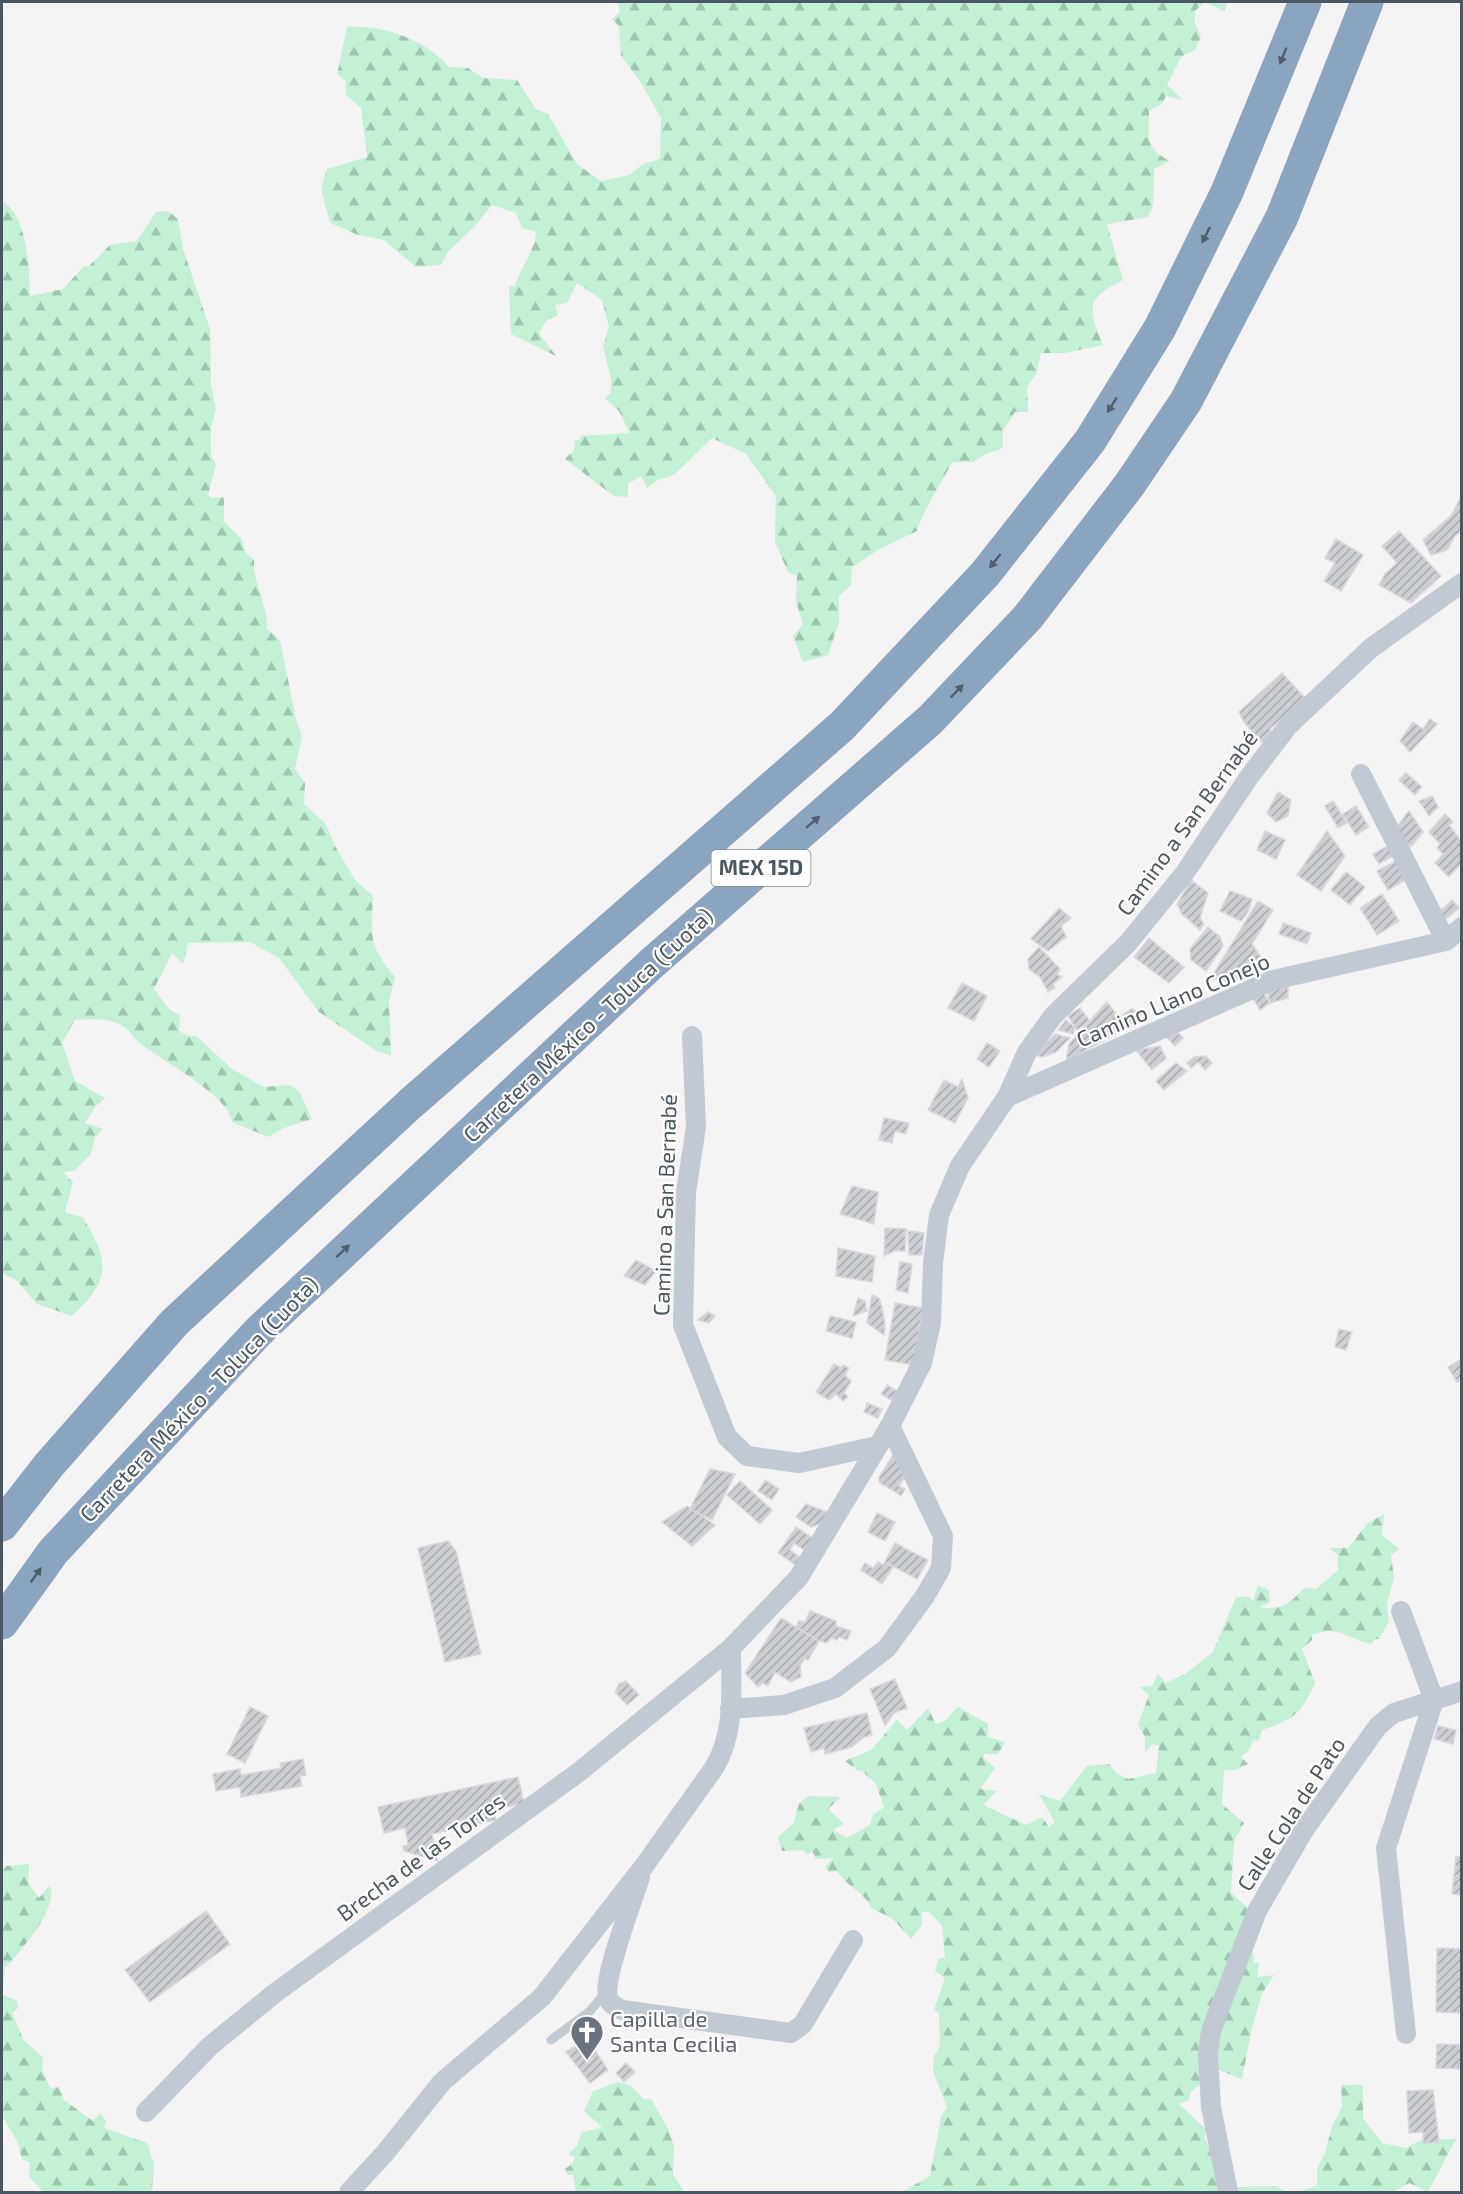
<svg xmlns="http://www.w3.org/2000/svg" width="1463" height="2194" font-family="'Exo 2',sans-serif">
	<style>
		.forest { fill: url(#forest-firs) }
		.building { fill: url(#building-hatch); stroke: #d7d9de; stroke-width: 1.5 }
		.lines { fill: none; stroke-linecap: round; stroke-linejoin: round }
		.lane { stroke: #c1cad2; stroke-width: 9 }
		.street { stroke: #c1cad2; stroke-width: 20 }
		.highway { stroke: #8ba5c1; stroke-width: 33 }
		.oneway { fill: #505e6b }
		.labels { text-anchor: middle; stroke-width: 4.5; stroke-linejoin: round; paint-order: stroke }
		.shield { fill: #fff; stroke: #808990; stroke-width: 1.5 }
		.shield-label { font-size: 21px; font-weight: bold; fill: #4a5661 }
		.street-label { font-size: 22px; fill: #4a5661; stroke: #fff }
		.worship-label { font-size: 22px; fill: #5b616d; stroke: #fff; text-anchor: start }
	</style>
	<defs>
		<pattern id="forest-firs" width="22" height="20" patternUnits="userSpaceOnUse" patternTransform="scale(1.5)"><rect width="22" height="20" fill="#c3f1d5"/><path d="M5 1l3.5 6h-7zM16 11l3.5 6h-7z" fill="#a0c6b0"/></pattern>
		<pattern id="building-hatch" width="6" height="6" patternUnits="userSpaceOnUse" patternTransform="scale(1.5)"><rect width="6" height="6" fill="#cdcfd5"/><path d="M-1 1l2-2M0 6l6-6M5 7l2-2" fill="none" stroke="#a8abb0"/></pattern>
	</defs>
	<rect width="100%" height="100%" fill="#f5f3f3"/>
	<path class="forest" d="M 617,2 L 1227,2 L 1224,11 L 1205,2 L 1195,11 L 1195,24 L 1201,37 L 1195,50 L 1181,57 L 1167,85 L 1183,100 L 1166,96 L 1162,104 L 1149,111 C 1149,137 1144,148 1170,161 L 1154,169 L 1153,205 L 1148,217 L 1107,224 L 1123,280 C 1084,299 1088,309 1103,345 L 1065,353 L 1041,353 L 1036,374 L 1027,387 L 1028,412 L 1015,412 L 1003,430 L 1003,448 L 986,454 L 973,462 L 952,462 C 940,486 925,506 917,531 L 878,550 L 852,567 L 851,585 L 839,596 L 839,622 L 828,655 L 803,662 L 793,636 L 803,624 L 796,601 L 797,576 L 788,572 L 775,542 L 776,496 L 746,454 L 712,438 L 674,475 L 658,480 L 647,488 L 641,476 L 628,484 L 628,497 L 614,496 L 565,459 L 574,450 L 575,440 L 580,440 L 580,436 L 630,433 L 619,411 L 605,398 L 611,392 L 611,379 L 603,346 L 609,327 L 602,300 L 577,283 L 567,303 L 555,305 L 558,315 L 546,321 L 539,333 L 556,356 L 511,334 L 509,286 L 515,286 C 520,267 535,252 536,232 L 522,228 L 516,213 L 492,205 L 475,226 L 447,253 L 441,265 L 416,267 L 384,240 L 358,235 L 330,223 L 321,189 L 327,169 L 367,157 L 361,108 L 345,94 L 346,81 L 337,74 L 347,27 C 383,24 426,40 449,67 L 468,68 L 483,78 L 517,80 L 536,109 L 548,114 L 577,164 L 601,181 L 629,175 L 644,164 L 660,159 L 661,118 L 640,81 L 621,56 L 619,26 L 612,19 L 620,12 Z
		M 2,201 C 28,217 29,267 30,296 L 63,289 L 84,266 L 89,266 L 110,245 L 137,241 L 156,212 L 168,211 L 178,219 L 183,249 L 210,329 L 211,385 L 216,409 L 211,428 L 211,455 L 216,464 L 208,495 L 212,498 L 224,497 L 224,522 L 241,538 L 246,553 L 254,560 C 253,584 268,604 267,629 L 280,640 L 296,720 L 302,736 L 295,769 L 305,783 L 304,804 L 326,824 L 335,846 L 355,880 L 373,896 C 371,936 368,945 395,977 L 389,1001 L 391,1056 L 375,1050 L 319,1012 L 279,958 L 250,942 L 188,943 L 183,964 L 172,953 L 154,989 L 170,1010 L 180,1015 L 179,1031 L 188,1036 L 196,1036 L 232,1069 L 264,1087 L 291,1085 L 300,1093 L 312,1119 L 284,1128 L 268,1137 L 232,1122 C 231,1097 161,1060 141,1044 C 134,1039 129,1029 121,1025 C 109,1018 88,1019 75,1020 L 62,1043 L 75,1081 L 105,1098 L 96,1106 L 85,1123 L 103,1129 L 95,1137 L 91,1154 L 74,1171 L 63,1172 L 73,1182 L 65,1212 L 83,1218 C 110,1261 111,1280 72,1316 L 37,1304 L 16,1280 L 2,1273 Z
		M 1384,1514 L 1382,1535 L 1399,1549 L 1391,1555 L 1394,1578 L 1387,1603 L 1389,1621 L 1379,1639 L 1375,1639 L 1371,1644 C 1347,1638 1337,1624 1312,1635 L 1312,1640 L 1302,1649 L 1315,1683 C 1301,1714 1294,1719 1262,1730 L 1258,1741 L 1253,1740 L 1249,1750 L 1241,1757 L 1248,1764 L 1236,1770 L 1224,1770 L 1222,1804 L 1244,1823 L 1234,1841 L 1231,1893 L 1249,1909 L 1254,1963 L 1259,1963 L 1257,1977 L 1274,1975 L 1262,1994 L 1252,2027 L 1242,2079 L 1216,2069 L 1191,2092 L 1189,2100 L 1179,2104 L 1208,2131 L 1204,2136 L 1225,2180 L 1239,2187 L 1275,2186 L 1288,2192 L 902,2192 L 930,2176 L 941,2117 L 947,2107 L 933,2071 L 934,2056 L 940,2046 L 939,2014 L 934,2010 L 945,1978 L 935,1971 L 938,1959 L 945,1957 L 942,1925 L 928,1911 L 921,1913 L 922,1925 L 911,1939 L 892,1918 L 872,1909 C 864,1891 848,1888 837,1871 L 829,1872 L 825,1867 L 833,1858 L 816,1859 L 812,1851 L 808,1855 L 803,1850 L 782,1851 L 778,1837 L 793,1824 L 799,1804 L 808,1796 L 841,1797 L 828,1809 L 844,1824 L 833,1830 L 847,1838 L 870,1825 L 873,1815 L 884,1807 L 876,1784 L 862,1771 L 858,1771 L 845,1761 L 871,1750 L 897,1720 L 907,1730 L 928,1708 L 936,1724 L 946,1720 L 958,1707 L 988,1724 L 988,1737 L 1005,1742 L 998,1754 L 984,1754 L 984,1758 L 995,1768 L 980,1789 L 997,1791 L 983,1805 L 1026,1825 L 1042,1817 L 1049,1827 L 1055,1822 L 1039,1794 L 1060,1801 L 1087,1766 L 1109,1764 L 1116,1773 L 1128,1779 L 1156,1773 L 1159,1746 L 1152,1744 L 1145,1753 L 1145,1737 L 1138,1725 L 1149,1695 L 1140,1687 L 1152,1686 L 1158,1674 L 1166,1683 L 1185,1674 L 1213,1652 L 1236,1597 L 1249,1597 L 1253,1601 L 1258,1585 L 1269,1590 L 1270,1602 L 1259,1607 C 1280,1611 1290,1604 1304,1588 L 1316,1589 L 1338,1570 L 1338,1555 L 1329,1548 L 1348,1548 L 1368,1523 Z
		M 29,1864 L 28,1883 L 39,1898 L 49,1886 L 52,1892 C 50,1900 49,1908 45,1915 C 41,1925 13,1961 5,1968 L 2,1994 L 17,2001 L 18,2008 L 12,2013 L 24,2041 L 43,2057 L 42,2069 L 50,2088 L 59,2087 L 64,2100 L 93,2121 L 100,2113 L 106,2121 L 104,2128 L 147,2143 L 154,2164 L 152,2192 L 43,2192 L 29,2177 L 30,2163 L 22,2159 L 17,2141 L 2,2116 L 2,1872 L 6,1866 Z
		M 618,2082 L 631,2086 L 644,2099 L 651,2099 L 667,2127 L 674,2146 L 673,2174 L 684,2192 L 576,2192 L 573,2175 L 568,2175 L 565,2169 L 573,2163 L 575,2157 L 568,2154 L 577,2146 L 581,2133 L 602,2127 L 584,2111 L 593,2091 Z
		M 1341,2085 L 1363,2085 L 1363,2118 L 1382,2143 L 1406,2148 L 1421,2140 L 1456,2139 L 1428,2192 L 1409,2183 L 1393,2192 L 1297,2192 L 1317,2186 L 1317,2169 L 1325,2153 L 1332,2127 L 1342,2106 Z"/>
	<path class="building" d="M 1462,495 L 1462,531 L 1455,536 L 1447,550 L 1431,555 L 1423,540 L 1451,516 Z
		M 1399,531 L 1441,576 L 1411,603 L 1379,585 L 1385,574 L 1397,563 L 1382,546 Z
		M 1336,539 L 1363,555 L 1341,591 L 1324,581 L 1335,563 L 1325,558 Z
		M 1282,673 L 1305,698 L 1270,729 L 1276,737 L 1265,746 L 1244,722 L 1239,712 Z
		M 1430,719 L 1437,724 L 1410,752 L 1400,741 L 1413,722 L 1423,729 Z
		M 1406,773 L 1422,787 L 1415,795 L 1399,780 Z
		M 1278,792 L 1291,800 L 1288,816 L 1276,822 L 1267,813 Z
		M 1432,796 L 1438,807 L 1429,816 L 1419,801 Z
		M 1333,801 L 1347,823 L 1338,828 L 1325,806 Z
		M 1356,806 L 1369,827 L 1356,835 L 1343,814 Z
		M 1409,811 L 1423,832 L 1411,847 L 1393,832 Z
		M 1445,814 L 1453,822 L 1449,825 L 1462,842 L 1462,863 L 1449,877 L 1435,863 L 1443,854 L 1437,848 L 1440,844 L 1429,832 Z
		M 1265,831 L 1285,840 L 1276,859 L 1257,850 Z
		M 1327,831 L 1345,856 L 1321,891 L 1297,875 Z
		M 1389,845 L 1395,855 L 1379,864 L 1373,854 Z
		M 1399,859 L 1409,878 L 1388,890 L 1377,871 Z
		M 1346,872 L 1365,887 L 1350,905 L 1331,890 Z
		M 1191,880 L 1208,893 L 1200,918 L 1204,924 L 1200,930 L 1182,914 L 1177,904 Z
		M 1230,891 L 1252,899 L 1248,912 L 1241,921 L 1220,911 Z
		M 1382,894 L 1399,921 L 1377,935 L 1360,908 Z
		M 1452,900 L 1459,908 L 1446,919 L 1439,912 Z
		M 1258,901 L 1273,910 L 1252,944 L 1261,957 L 1256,973 L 1228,982 L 1211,978 Z
		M 1059,908 L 1071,918 L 1061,926 L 1066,937 L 1048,951 L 1031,939 Z
		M 1283,923 L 1311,933 L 1307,944 L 1279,934 Z
		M 1208,927 L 1220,937 L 1223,946 L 1206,971 L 1191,960 L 1190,949 Z
		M 1149,938 L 1184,967 L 1169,983 L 1134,957 Z
		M 1039,947 L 1060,969 L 1057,974 L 1062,977 L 1053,984 L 1055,988 L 1048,992 L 1040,977 L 1029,969 L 1028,959 Z
		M 962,983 L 987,996 L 974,1021 L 948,1008 Z
		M 1288,986 L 1288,998 L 1270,1003 L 1267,990 Z
		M 1260,987 L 1270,1003 L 1260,1010 L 1250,993 Z
		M 1107,1002 L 1119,1017 L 1132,1009 L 1141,1015 L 1129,1027 L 1066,1061 L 1069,1044 Z
		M 1080,1008 L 1090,1021 L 1077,1030 L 1068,1016 Z
		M 1066,1020 L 1075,1027 L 1073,1034 L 1058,1030 Z
		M 1172,1026 L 1183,1038 L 1175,1046 L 1163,1034 Z
		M 1055,1034 L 1070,1038 L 1056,1052 L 1042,1057 L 1034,1055 Z
		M 987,1043 L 1000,1051 L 989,1067 L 977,1059 Z
		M 1160,1046 L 1166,1058 L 1152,1070 L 1136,1050 Z
		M 1206,1056 L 1212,1063 L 1205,1070 L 1198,1062 L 1191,1068 L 1187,1063 L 1194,1057 Z
		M 1176,1063 L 1187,1071 L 1164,1090 L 1156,1081 Z
		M 962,1079 L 968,1098 L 955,1123 L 928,1110 L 944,1080 L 958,1087 Z
		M 884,1118 L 909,1123 L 906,1134 L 895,1131 L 892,1143 L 879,1140 Z
		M 852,1186 L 878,1192 L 874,1224 L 840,1214 Z
		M 885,1228 L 906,1229 L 905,1251 L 894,1251 L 884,1256 Z
		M 908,1231 L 924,1233 L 922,1255 L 909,1255 Z
		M 838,1248 L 875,1256 L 872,1282 L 836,1276 Z
		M 636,1260 L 656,1271 L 645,1285 L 624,1276 Z
		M 900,1262 L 912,1264 L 908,1293 L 896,1290 Z
		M 872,1295 L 879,1298 L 882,1308 L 885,1324 L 884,1335 L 867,1323 Z
		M 858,1298 L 865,1301 L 867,1311 L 853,1316 Z
		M 895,1303 L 923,1308 L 913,1365 L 885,1360 Z
		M 708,1312 L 715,1316 L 709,1323 L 698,1320 Z
		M 830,1316 L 856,1322 L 852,1338 L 826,1331 Z
		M 1339,1329 L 1352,1332 L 1346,1350 L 1335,1347 Z
		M 1460,1360 L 1462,1379 L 1457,1382 L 1448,1367 Z
		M 834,1364 L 841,1368 L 843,1365 L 849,1368 L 845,1375 L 851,1381 L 844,1393 L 848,1397 L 843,1401 L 836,1394 L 829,1400 L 816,1392 Z
		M 887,1385 L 900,1393 L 894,1402 L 881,1394 Z
		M 867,1403 L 882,1409 L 878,1418 L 864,1412 Z
		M 897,1449 L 907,1474 L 899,1486 L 905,1489 L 901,1496 L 879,1482 L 879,1477 Z
		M 710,1469 L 735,1474 L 712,1520 L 690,1509 Z
		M 765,1480 L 779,1489 L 772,1500 L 758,1491 Z
		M 740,1481 L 772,1510 L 760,1524 L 727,1495 Z
		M 806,1504 L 832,1514 L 823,1523 L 811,1527 L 796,1517 Z
		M 687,1506 L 715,1525 L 692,1546 L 662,1522 Z
		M 877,1513 L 895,1522 L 885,1541 L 868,1532 Z
		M 796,1527 L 823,1545 L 815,1557 L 794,1543 L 790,1550 L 809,1564 L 805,1571 L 778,1553 Z
		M 448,1541 L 456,1551 L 481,1654 L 445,1662 L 418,1548 Z
		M 895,1543 L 928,1560 L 917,1579 L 885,1562 Z
		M 878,1562 L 883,1565 L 885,1562 L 893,1567 L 882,1584 L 861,1570 L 865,1563 L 873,1568 Z
		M 810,1611 L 836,1621 L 836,1626 L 851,1631 L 847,1640 L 839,1637 L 837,1640 L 831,1638 L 827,1643 L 819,1641 L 796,1627 L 799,1621 L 805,1622 Z
		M 781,1618 L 819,1641 L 808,1660 L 805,1658 L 800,1666 L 801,1677 L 791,1682 L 775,1672 L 768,1686 L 763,1683 L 758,1687 L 745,1673 Z
		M 895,1679 L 907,1708 L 894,1713 L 885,1726 L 870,1689 Z
		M 626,1681 L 639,1695 L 627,1705 L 615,1692 L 619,1684 Z
		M 250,1707 L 268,1716 L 245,1763 L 227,1754 Z
		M 867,1713 L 872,1735 L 864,1737 L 852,1747 L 825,1754 L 824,1748 L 811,1752 L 804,1728 Z
		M 1438,1726 L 1456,1730 L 1453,1744 L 1434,1739 Z
		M 303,1759 L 306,1775 L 300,1776 L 302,1786 L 241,1797 L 240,1787 L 216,1791 L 213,1774 L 240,1769 L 241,1775 L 281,1768 L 280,1763 Z
		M 518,1777 L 524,1803 L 493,1810 L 496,1820 L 432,1834 L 438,1861 L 404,1851 L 403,1846 L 408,1845 L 405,1828 L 384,1833 L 378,1807 Z
		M 1456,1857 L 1462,1857 L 1462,1895 L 1452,1894 Z
		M 206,1911 L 230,1944 L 150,2002 L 125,1970 Z
		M 1437,1948 L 1462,1949 L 1462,2013 L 1436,2012 Z
		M 587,2038 L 608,2070 L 590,2083 L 566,2052 Z
		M 1437,2044 L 1462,2045 L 1462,2069 L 1436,2068 Z
		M 626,2063 L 635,2072 L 624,2082 L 616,2073 Z
		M 1433,2090 L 1439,2142 L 1423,2144 L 1423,2132 L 1409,2133 L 1407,2091 Z"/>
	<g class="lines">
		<path class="lane" d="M 551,2040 L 590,2011 L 606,1992"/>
		<path class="street" d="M 1361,774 L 1446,941
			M 692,1036 L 696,1127 L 686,1192 L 683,1325 L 727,1437 L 747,1456 L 799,1463 L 877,1446
			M 1007,1097 L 1273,980 L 1446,941 L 1462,927
			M 1401,1611 L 1434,1700 L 1386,1848 L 1406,2034
			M 730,1709 L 784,1705 L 835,1688 L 887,1648 L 925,1596 L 941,1568 L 943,1536 L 890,1426
			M 640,1877 C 633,1901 602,1978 608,1998 C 611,2005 616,2007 622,2010 L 791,2033 L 803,2024 L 853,1940
			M 146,2112 L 210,2046 L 275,1993 L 579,1772 L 731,1648 L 799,1577 L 890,1426 L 922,1363 L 931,1323 L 933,1263 L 939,1215 L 960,1166 L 1007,1097 L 1027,1052 L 1053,1016 L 1128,943 L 1184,874 L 1249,777 L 1288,726 L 1371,648 L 1462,583
			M 349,2192 L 385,2153 L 442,2082 L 542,1997 L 644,1866 L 714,1768 C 736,1732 731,1688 731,1648
			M 1228,2192 L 1211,2107 L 1208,2055 L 1211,2031 L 1257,1911 L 1304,1830 L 1378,1726 L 1394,1713 L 1462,1691"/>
		<path class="highway" d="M 2,1525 L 49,1465 L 174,1323 L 410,1104 L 842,726 L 985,574 L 1090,441 L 1160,328 L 1227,192 L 1305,2
			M 2,1623 L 53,1552 L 259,1331 L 651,964 L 930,720 L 1028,617 L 1130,484 L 1186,401 L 1282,217 L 1367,2"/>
	</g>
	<defs><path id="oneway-solid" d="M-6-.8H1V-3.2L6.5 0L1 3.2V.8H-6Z" transform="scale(1.5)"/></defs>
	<g class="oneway">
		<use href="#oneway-solid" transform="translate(1283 56) rotate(112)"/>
		<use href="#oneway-solid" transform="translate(1206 235) rotate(116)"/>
		<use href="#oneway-solid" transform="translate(1112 405) rotate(122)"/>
		<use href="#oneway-solid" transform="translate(995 561) rotate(128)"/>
		<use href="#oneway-solid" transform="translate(957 691) rotate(-46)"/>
		<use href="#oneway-solid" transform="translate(813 822) rotate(-41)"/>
		<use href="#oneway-solid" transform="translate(343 1251) rotate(-43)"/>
		<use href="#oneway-solid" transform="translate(36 1575) rotate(-54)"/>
	</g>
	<defs>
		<symbol id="church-pin" viewBox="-11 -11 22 30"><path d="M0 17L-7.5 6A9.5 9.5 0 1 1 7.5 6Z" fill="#6b7280" stroke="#fff"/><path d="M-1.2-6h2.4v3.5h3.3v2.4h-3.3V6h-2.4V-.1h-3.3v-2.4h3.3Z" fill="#fff"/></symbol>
	</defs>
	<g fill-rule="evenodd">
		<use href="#church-pin" x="568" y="2013" width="38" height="52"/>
	</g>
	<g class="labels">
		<rect class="shield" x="711.5" y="850" width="99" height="36" rx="4.5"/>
		<g class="shield-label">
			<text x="761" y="875">MEX 15D</text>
		</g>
		<g class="street-label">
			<text transform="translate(1187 823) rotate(-54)" y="8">Camino a San Bernabé</text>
			<text transform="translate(1173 1000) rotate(-23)" y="8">Camino Llano Conejo</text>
			<text transform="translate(588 1025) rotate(-43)" y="8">Carretera México - Toluca (Cuota)</text>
			<text transform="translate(665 1205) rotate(-88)" y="8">Camino a San Bernabé</text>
			<text transform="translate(199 1399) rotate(-46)" y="8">Carretera México - Toluca (Cuota)</text>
			<text transform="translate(1291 1814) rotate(-57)" y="8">Calle Cola de Pato</text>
			<text transform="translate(421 1857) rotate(-36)" y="8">Brecha de las Torres</text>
		</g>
		<g class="worship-label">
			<text x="610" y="2027">Capilla de<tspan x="610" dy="25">Santa Cecilia</tspan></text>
		</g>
	</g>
	<rect width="1463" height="2194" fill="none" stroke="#4a5661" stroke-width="6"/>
</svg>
